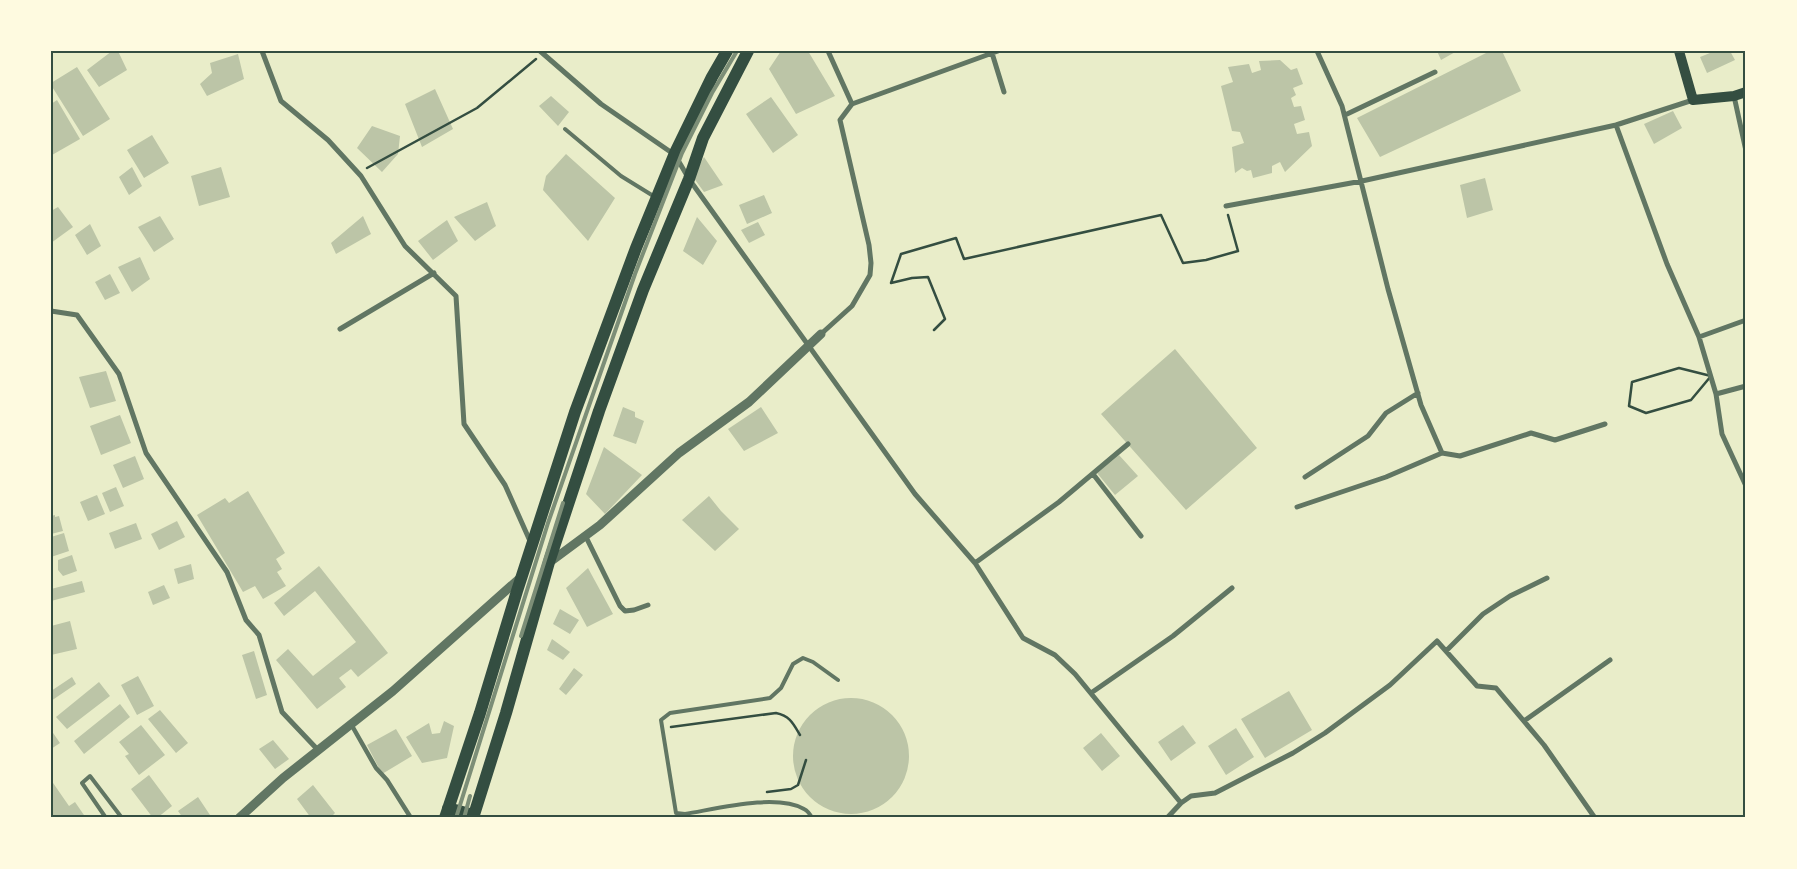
<svg xmlns="http://www.w3.org/2000/svg" width="1797" height="869" font-family="Lato,sans-serif">
	<style>
		.building { fill: #bcc5a7 }
		.lines { fill: none; stroke-linecap: round; stroke-linejoin: round }
		.path { stroke: #344e41; stroke-width: 2.5 }
		.service { stroke: #617663; stroke-width: 4 }
		.pedestrian { stroke: #617663; stroke-width: 4.5 }
		.minor { stroke: #617663; stroke-width: 5 }
		.tertiary { stroke: #617663; stroke-width: 9 }
		.secondary { stroke: #344e41; stroke-width: 10 }
		.primary { stroke: #344e41; stroke-width: 12 }
		.rail { stroke: #7c8e77; stroke-width: 4 }
		.neatline { fill: none; stroke: #344e41; stroke-width: 2 }
	</style>
	<rect width="100%" height="100%" fill="#e9edc9"/>
	<path class="building" d="M 112,51 L 118,51 L 127,70 L 99,87 L 87,70 Z
		M 781,51 L 808,51 L 835,96 L 796,114 L 769,69 Z
		M 1437,51 L 1457,51 L 1441,60 Z
		M 1490,51 L 1502,51 L 1521,91 L 1380,157 L 1357,118 Z
		M 1715,51 L 1730,51 L 1735,60 L 1707,73 L 1700,57 Z
		M 238,54 L 244,79 L 207,96 L 200,84 L 212,73 L 210,63 Z
		M 1280,60 L 1291,70 L 1297,68 L 1303,84 L 1293,88 L 1296,95 L 1291,98 L 1294,107 L 1301,106 L 1305,120 L 1294,124 L 1297,134 L 1309,132 L 1312,146 L 1285,172 L 1280,162 L 1272,166 L 1272,173 L 1253,178 L 1251,170 L 1247,171 L 1242,168 L 1235,173 L 1232,147 L 1244,143 L 1240,132 L 1232,131 L 1221,86 L 1233,82 L 1228,67 L 1249,64 L 1252,73 L 1261,70 L 1259,61 Z
		M 77,67 L 110,119 L 83,136 L 51,85 L 51,83 Z
		M 435,89 L 453,129 L 422,147 L 405,104 Z
		M 551,96 L 569,112 L 558,126 L 539,106 Z
		M 771,97 L 798,135 L 773,153 L 746,114 Z
		M 57,100 L 80,139 L 52,155 L 51,104 Z
		M 1673,111 L 1682,128 L 1654,144 L 1644,124 Z
		M 372,126 L 400,136 L 398,154 L 382,172 L 357,148 Z
		M 152,135 L 169,163 L 144,178 L 127,150 Z
		M 566,154 L 615,198 L 588,241 L 543,190 L 546,176 Z
		M 704,157 L 723,185 L 704,192 L 693,177 Z
		M 132,167 L 142,186 L 129,195 L 119,177 Z
		M 221,167 L 230,197 L 199,206 L 191,176 Z
		M 1485,178 L 1493,210 L 1467,218 L 1460,185 Z
		M 764,195 L 772,213 L 747,224 L 739,205 Z
		M 487,202 L 496,226 L 475,241 L 454,217 Z
		M 58,207 L 73,227 L 51,243 L 51,211 Z
		M 160,216 L 174,239 L 154,252 L 138,227 Z
		M 363,216 L 371,234 L 336,254 L 331,243 Z
		M 697,217 L 717,241 L 703,265 L 683,251 Z
		M 447,220 L 458,241 L 433,260 L 418,241 Z
		M 758,222 L 765,235 L 749,243 L 741,230 Z
		M 90,224 L 101,246 L 87,255 L 75,235 Z
		M 140,257 L 150,279 L 132,292 L 118,267 Z
		M 110,274 L 120,293 L 105,300 L 95,282 Z
		M 1175,349 L 1257,448 L 1186,510 L 1101,414 Z
		M 106,371 L 116,401 L 90,408 L 79,377 Z
		M 623,407 L 635,412 L 635,417 L 644,421 L 636,444 L 613,436 Z
		M 761,407 L 778,433 L 744,451 L 728,429 Z
		M 120,415 L 131,443 L 101,455 L 90,426 Z
		M 604,447 L 642,475 L 605,514 L 586,494 Z
		M 1119,455 L 1138,476 L 1115,495 L 1097,473 Z
		M 135,456 L 144,479 L 123,488 L 113,465 Z
		M 116,487 L 124,506 L 110,512 L 102,493 Z
		M 248,491 L 285,553 L 276,559 L 282,569 L 277,572 L 286,586 L 263,599 L 255,586 L 243,592 L 197,515 L 225,498 L 229,503 Z
		M 97,495 L 105,514 L 88,521 L 80,502 Z
		M 709,496 L 721,511 L 739,529 L 715,551 L 682,520 Z
		M 55,515 L 55,517 L 59,516 L 63,531 L 51,534 L 51,516 Z
		M 177,521 L 185,537 L 159,550 L 151,534 Z
		M 136,523 L 142,539 L 115,549 L 109,533 Z
		M 64,533 L 69,551 L 51,557 L 51,537 Z
		M 72,555 L 77,571 L 63,576 L 58,570 L 58,560 Z
		M 191,564 L 194,579 L 178,584 L 174,569 Z
		M 319,566 L 388,653 L 358,677 L 351,669 L 339,678 L 346,687 L 317,709 L 276,660 L 288,649 L 313,676 L 356,642 L 315,591 L 284,616 L 274,603 Z
		M 588,568 L 613,614 L 587,627 L 566,588 Z
		M 82,581 L 85,592 L 51,601 L 51,589 Z
		M 164,585 L 170,598 L 153,605 L 148,592 Z
		M 560,609 L 579,620 L 570,634 L 553,624 Z
		M 70,621 L 77,649 L 51,655 L 51,626 Z
		M 552,639 L 570,652 L 563,660 L 547,650 Z
		M 254,651 L 267,695 L 256,699 L 242,655 Z
		M 574,668 L 583,675 L 566,695 L 559,689 Z
		M 138,676 L 154,706 L 137,715 L 121,685 Z
		M 72,677 L 76,684 L 51,701 L 51,691 Z
		M 99,682 L 110,696 L 67,729 L 56,717 Z
		M 1289,691 L 1312,730 L 1265,758 L 1241,719 Z
		M793 756a58 58 0 1 1 116 0a58 58 0 1 1-116 0Z
		M 120,704 L 130,717 L 84,754 L 74,741 Z
		M 160,710 L 188,743 L 176,753 L 148,719 Z
		M 444,721 L 454,726 L 447,758 L 422,763 L 406,737 L 429,723 L 432,734 L 440,733 Z
		M 141,725 L 165,755 L 139,775 L 125,756 L 129,754 L 119,742 Z
		M 1183,725 L 1196,743 L 1171,761 L 1158,742 Z
		M 1236,728 L 1254,757 L 1226,775 L 1208,746 Z
		M 396,729 L 412,756 L 382,774 L 367,745 Z
		M 51,730 L 60,743 L 51,749 Z
		M 1101,733 L 1120,756 L 1102,771 L 1083,748 Z
		M 273,740 L 289,759 L 275,769 L 259,749 Z
		M 149,775 L 172,806 L 157,818 L 153,818 L 131,789 Z
		M 51,780 L 69,806 L 75,802 L 86,818 L 51,818 Z
		M 313,785 L 335,813 L 330,818 L 311,818 L 297,799 Z
		M 198,797 L 212,818 L 183,818 L 178,811 Z"/>
	<g class="lines">
		<path class="path" d="M 367,168 L 477,108 L 536,59
			M 934,330 L 945,319 L 928,277 L 912,278 L 891,283 L 901,254 L 956,238 L 964,259 L 1161,215 L 1183,263 L 1206,260 L 1238,251 L 1228,215
			M 1679,368 L 1711,376 L 1691,400 L 1646,413 L 1629,406 L 1632,382 Z
			M 671,727 L 776,713 C 790,716 793,723 800,735
			M 767,792 L 791,789 L 798,785 L 806,760"/>
		<path class="service" d="M 565,129 L 621,176 L 655,197
			M 106,818 L 82,783 L 90,776 L 122,818
			M 812,818 C 810,814 808,811 804,809 C 776,793 716,809 685,814 L 676,813 L 661,720 L 670,713 L 770,698 L 781,688 L 793,664 L 803,658 L 813,662 L 838,680"/>
		<path class="pedestrian" d="M 351,724 L 376,768 L 387,780 L 411,818"/>
		<path class="minor" d="M 262,51 L 281,101 L 328,140 L 361,176 L 405,246 L 456,296 L 464,424 L 505,485 L 530,541
			M 540,51 L 601,104 L 675,155 L 689,179 L 915,494 L 975,563 L 1023,638 L 1055,655 L 1075,674 L 1181,803 L 1167,818
			M 828,51 L 852,104 L 998,51
			M 1317,51 L 1342,106 L 1388,289 L 1421,405 L 1442,453 L 1460,456 L 1531,433 L 1555,440 L 1605,424
			M 992,53 L 1004,92
			M 1734,96 L 1746,151
			M 1345,115 L 1435,72
			M 1616,125 L 1667,264 L 1699,337 L 1716,394 L 1722,434 L 1746,486
			M 1226,206 L 1362,181 L 1616,125 L 1693,100
			M 51,311 L 77,315 L 119,374 L 146,453 L 227,572 L 246,620 L 259,635 L 282,712 L 318,750
			M 340,329 L 434,273
			M 821,334 L 852,306 L 870,275 L 871,263 L 869,245 L 840,120 L 852,104
			M 1699,337 L 1746,320
			M 1716,394 L 1746,386
			M 1093,474 L 1141,536
			M 1305,477 L 1368,436 L 1386,413 L 1418,393
			M 1297,507 L 1386,477 L 1442,453
			M 585,535 L 620,606 L 625,611 L 634,610 L 648,605
			M 975,563 L 1059,502 L 1128,444
			M 1446,651 L 1483,614 L 1510,596 L 1547,578
			M 1091,693 L 1173,636 L 1232,588
			M 1524,721 L 1610,660
			M 1181,803 L 1191,796 L 1215,793 L 1293,753 L 1325,733 L 1390,685 L 1437,641 L 1477,686 L 1496,688 L 1544,745 L 1595,818"/>
		<path class="tertiary" d="M 550,562 L 600,525 L 679,453 L 749,402 L 821,334
			M 239,818 L 283,778 L 393,691 L 520,578"/>
		<path class="secondary" d="M 1679,51 L 1693,100 L 1734,96 L 1746,92"/>
		<path class="primary" d="M 448,808 L 473,815
			M 445,818 L 480,713 L 517,591 L 575,412 L 636,248 L 675,153 L 712,77 L 727,51
			M 473,818 L 506,713 L 549,562 L 599,411 L 643,290 L 689,179 L 703,138 L 748,51"/>
		<path class="rail" d="M 521,636 L 563,503
			M 456,818 L 548,523 L 635,274 L 682,153 L 712,93 L 737,51
			M 464,818 L 470,796"/>
	</g>
	<rect width="1797" height="869" fill="none" stroke="#fefae0" stroke-width="105"/>
	<rect x="52" y="52" width="1692" height="764" class="neatline"/>
</svg>
